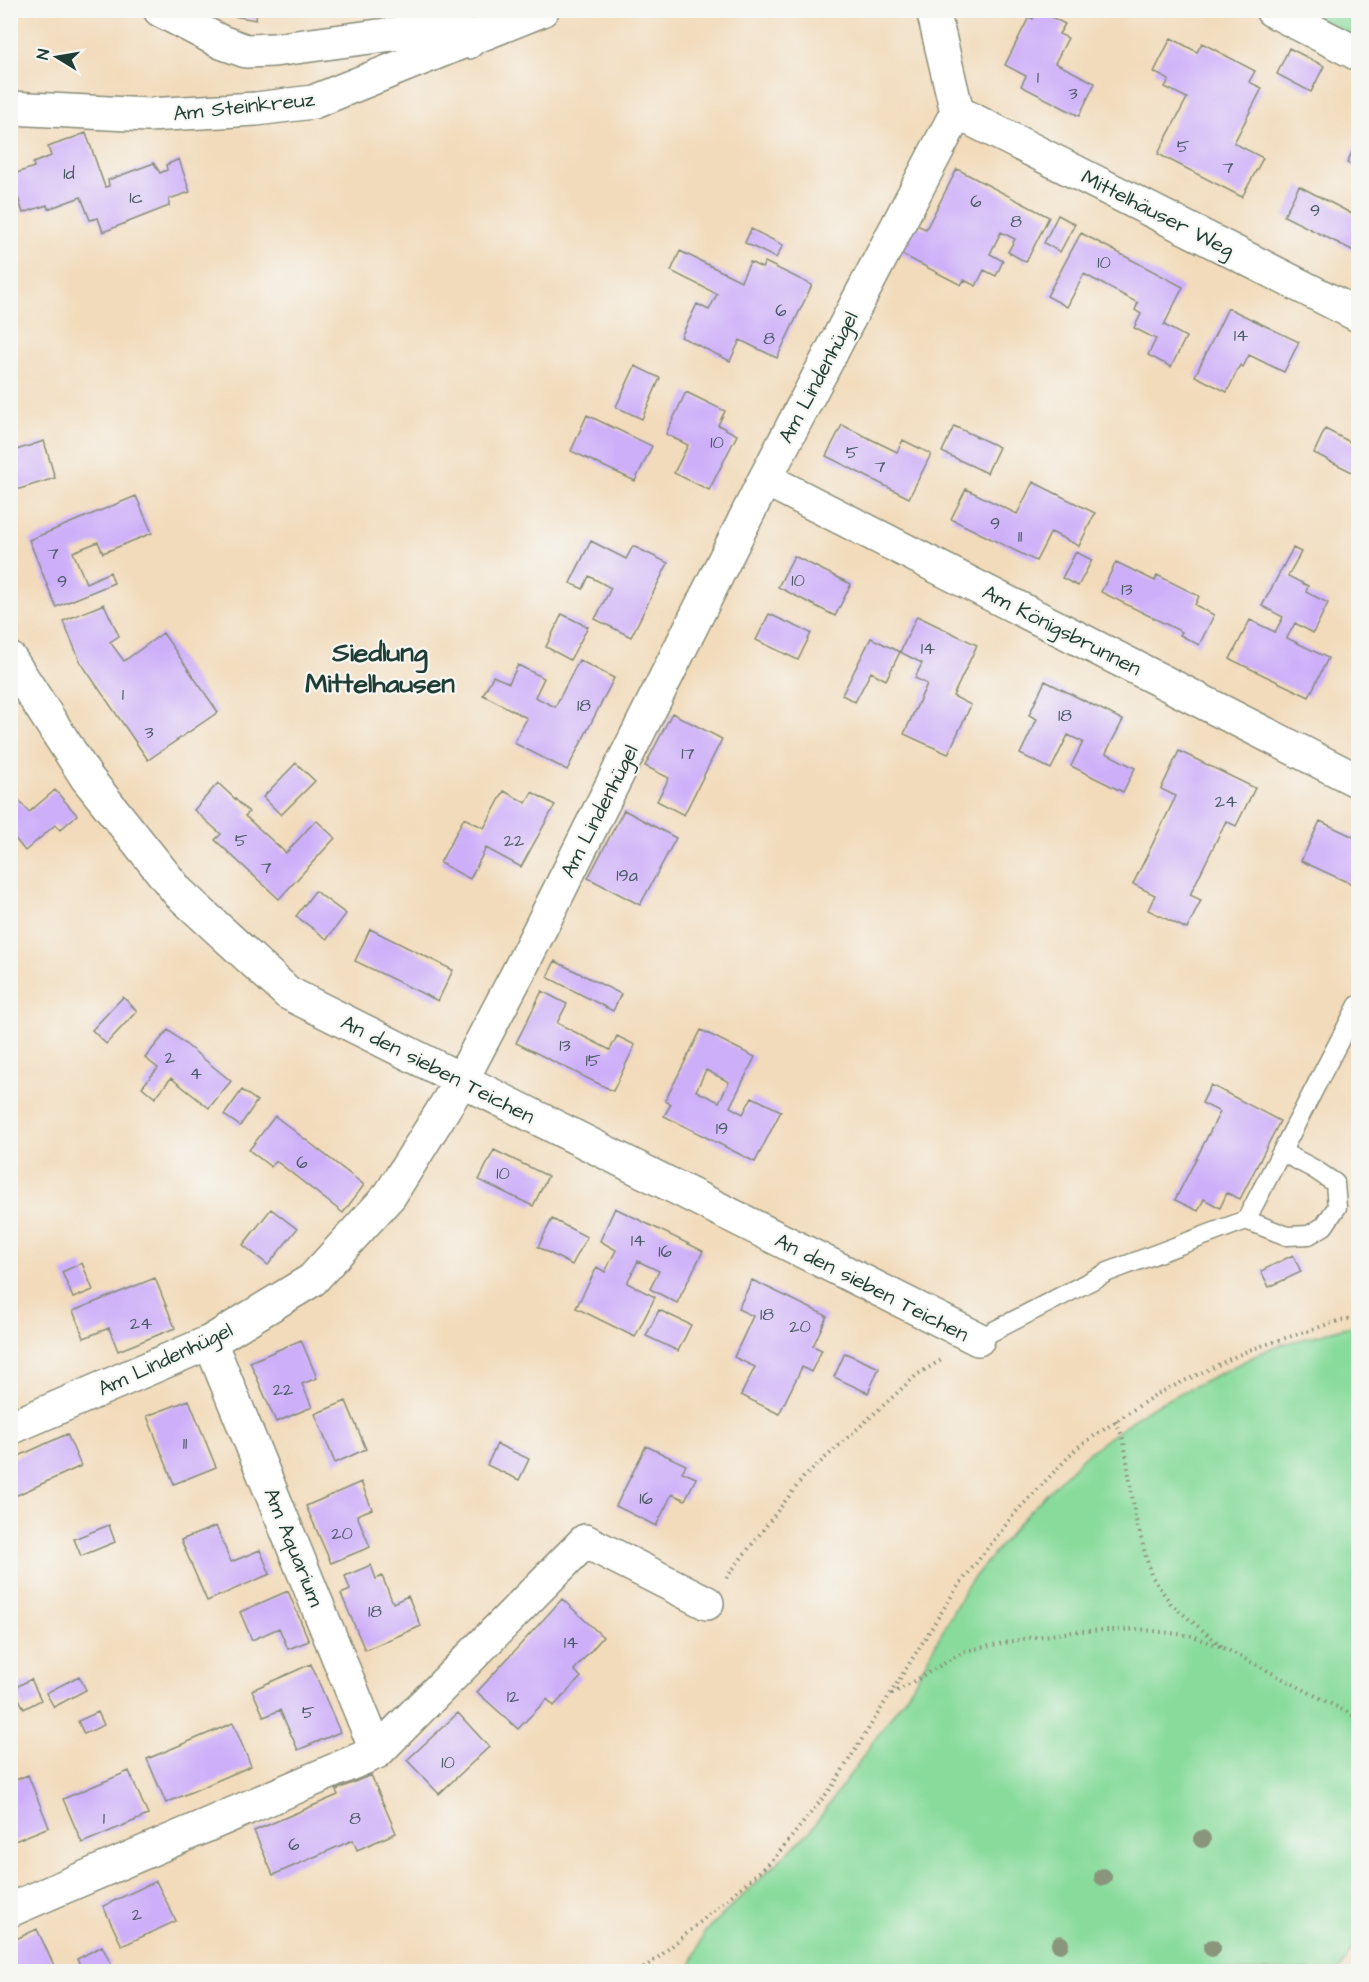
<svg xmlns="http://www.w3.org/2000/svg" width="1369" height="1982" font-family="'Architects Daughter',sans-serif">
	<style>
		.green { fill: #89db9c; stroke: #548c68; stroke-width: 1.5 }
		.building { fill: #cdaff9; fill-rule: evenodd }
		.lines { fill: none; stroke-linecap: round; stroke-linejoin: round }
		.service-casing { stroke: #888c78; stroke-width: 21 }
		.minor-casing { stroke: #888c78; stroke-width: 36 }
		.path { stroke: #888c78; stroke-width: 4; stroke-dasharray: 1.5 4.5; stroke-linecap: butt }
		.service { stroke: #fff; stroke-width: 18 }
		.minor { stroke: #fff; stroke-width: 33 }
		.tree { fill: #8a967c }
		.labels { text-anchor: middle; stroke-width: 4.5; stroke-linejoin: round; paint-order: stroke }
		.number-label { font-size: 18px; fill: #4a5a65 }
		.street-label { font-size: 21px; fill: #1f3d34; stroke: #f6f6f2 }
		.district-label { font-size: 27px; font-weight: bold; fill: #1f3d34; stroke: #f6f6f2 }
	</style>
	<rect width="100%" height="100%" fill="#f6f6f2"/>
	<filter id="ink" filterUnits="userSpaceOnUse"><feTurbulence type="fractalNoise" baseFrequency=".0167" numOctaves="2"/><feDisplacementMap in="SourceGraphic" scale="12" xChannelSelector="R" yChannelSelector="G"/><feConvolveMatrix kernelMatrix="1 2 1 2 8 2 1 2 1" color-interpolation-filters="sRGB"/></filter>
	<filter id="wash" filterUnits="userSpaceOnUse"><feTurbulence type="fractalNoise" baseFrequency=".008" numOctaves="4" result="noise"/><feDisplacementMap in="SourceGraphic" scale="24" xChannelSelector="R" yChannelSelector="G"/><feGaussianBlur stdDeviation="1.35" result="paint"/><feColorMatrix in="noise" values="0 0 0 0 0 0 0 0 0 0 0 0 0 0 0 0 0 1.4 0 .05"/><feComposite in="paint" operator="in"/></filter>
	<g filter="url(#wash)">
		<rect width="100%" height="100%" fill="#f2dbbb"/>
		<path class="green" d="M 1304,11 L 1358,11 L 1358,39 Z
			M 1358,1324 L 1358,1942 L 1339,1971 L 689,1971 L 704,1933 L 811,1830 L 912,1687 L 967,1586 L 1023,1518 L 1084,1456 L 1148,1409 L 1273,1347 Z"/>
		<g id="blocks">
			<path class="building" d="M 215,10 L 257,10 L 256,20 L 215,13 Z
				M 1038,10 L 1065,24 L 1059,34 L 1068,38 L 1055,63 L 1095,83 L 1079,116 L 1021,86 L 1026,76 L 1005,65 L 1029,17 L 1033,19 Z
				M 1171,38 L 1197,52 L 1202,43 L 1255,71 L 1249,82 L 1262,88 L 1234,143 L 1263,158 L 1242,197 L 1158,154 L 1187,98 L 1165,87 L 1169,80 L 1154,72 Z
				M 1289,48 L 1324,66 L 1311,92 L 1277,74 Z
				M 86,133 L 105,187 L 109,186 L 108,180 L 154,163 L 160,173 L 167,170 L 166,165 L 179,159 L 190,192 L 169,199 L 169,206 L 103,232 L 98,218 L 90,220 L 81,197 L 48,209 L 47,205 L 23,213 L 11,175 L 34,167 L 33,163 L 51,156 L 48,147 Z
				M 1358,139 L 1358,169 L 1347,163 Z
				M 957,169 L 1049,217 L 1026,262 L 1008,252 L 1015,239 L 1001,232 L 990,254 L 1003,261 L 996,276 L 984,270 L 976,286 L 964,280 L 961,285 L 899,253 L 914,224 L 926,229 Z
				M 1299,186 L 1358,217 L 1358,253 L 1284,216 Z
				M 1058,215 L 1075,224 L 1060,252 L 1044,243 Z
				M 751,229 L 783,245 L 776,258 L 745,243 Z
				M 1081,233 L 1183,287 L 1164,325 L 1186,337 L 1171,367 L 1148,355 L 1156,339 L 1134,328 L 1141,314 L 1135,310 L 1138,303 L 1084,274 L 1067,307 L 1047,296 Z
				M 680,251 L 741,281 L 750,262 L 762,268 L 765,262 L 812,285 L 777,358 L 740,340 L 730,361 L 681,337 L 697,304 L 709,310 L 717,294 L 671,271 Z
				M 1228,308 L 1299,342 L 1284,372 L 1249,355 L 1243,367 L 1240,365 L 1227,392 L 1195,376 Z
				M 635,366 L 660,378 L 642,419 L 616,407 Z
				M 686,392 L 725,411 L 718,425 L 737,435 L 709,490 L 674,473 L 688,445 L 666,434 Z
				M 587,415 L 652,446 L 635,481 L 571,451 Z
				M 842,425 L 897,452 L 903,440 L 931,454 L 909,498 L 826,456 Z
				M 954,426 L 999,447 L 987,473 L 942,452 Z
				M 1325,429 L 1358,446 L 1358,475 L 1314,453 Z
				M 44,441 L 55,478 L 10,492 L 10,452 Z
				M 1033,482 L 1095,513 L 1079,546 L 1051,532 L 1036,561 L 951,519 L 966,489 L 1017,514 Z
				M 136,496 L 152,533 L 103,553 L 98,542 L 73,552 L 86,583 L 110,572 L 114,583 L 56,607 L 29,540 Z
				M 591,541 L 626,559 L 633,546 L 668,563 L 631,637 L 595,619 L 611,588 L 589,576 L 583,589 L 570,583 Z
				M 1293,548 L 1301,552 L 1288,576 L 1308,586 L 1306,592 L 1328,603 L 1313,633 L 1295,623 L 1287,638 L 1328,658 L 1309,697 L 1230,659 L 1250,620 L 1275,632 L 1283,617 L 1262,606 Z
				M 1076,552 L 1092,560 L 1078,586 L 1062,578 Z
				M 794,556 L 851,584 L 835,616 L 778,587 Z
				M 1116,562 L 1155,581 L 1157,575 L 1199,596 L 1195,605 L 1214,615 L 1199,645 L 1180,635 L 1182,632 L 1101,592 Z
				M 104,604 L 119,636 L 110,642 L 124,661 L 163,633 L 218,712 L 148,760 L 81,663 L 63,621 Z
				M 562,614 L 588,627 L 570,660 L 546,647 Z
				M 769,614 L 811,633 L 798,660 L 756,640 Z
				M 917,616 L 977,645 L 953,696 L 971,705 L 948,754 L 904,734 L 927,684 L 915,678 L 922,663 L 900,652 Z
				M 871,638 L 900,652 L 886,680 L 871,672 L 855,702 L 842,695 Z
				M 579,660 L 614,678 L 567,770 L 514,743 L 527,718 L 483,695 L 493,676 L 509,683 L 518,665 L 544,678 L 535,697 L 555,707 Z
				M 1045,681 L 1123,720 L 1106,753 L 1135,768 L 1123,792 L 1071,766 L 1083,742 L 1068,735 L 1051,769 L 1020,754 L 1037,719 L 1029,715 Z
				M 672,713 L 722,739 L 684,815 L 657,801 L 669,778 L 645,766 Z
				M 1179,751 L 1255,788 L 1236,826 L 1226,821 L 1190,895 L 1201,900 L 1187,929 L 1148,910 L 1155,895 L 1133,884 L 1176,796 L 1161,789 Z
				M 296,763 L 315,781 L 281,815 L 263,797 Z
				M 218,783 L 249,812 L 245,816 L 286,853 L 316,820 L 335,838 L 279,899 L 215,840 L 221,834 L 194,810 Z
				M 10,790 L 29,812 L 55,790 L 77,815 L 60,830 L 55,825 L 25,851 L 13,836 L 10,838 Z
				M 504,791 L 526,803 L 532,792 L 555,805 L 521,867 L 486,848 L 470,879 L 440,863 L 464,818 L 484,828 Z
				M 624,810 L 676,838 L 640,905 L 588,878 Z
				M 1320,821 L 1358,839 L 1358,887 L 1301,861 Z
				M 315,891 L 346,914 L 327,939 L 296,916 Z
				M 370,929 L 453,970 L 438,1001 L 355,961 Z
				M 555,961 L 621,994 L 613,1011 L 547,977 Z
				M 542,991 L 567,1004 L 557,1023 L 610,1050 L 617,1036 L 635,1045 L 613,1091 L 516,1043 Z
				M 123,997 L 137,1011 L 106,1044 L 92,1030 Z
				M 168,1030 L 231,1081 L 209,1108 L 171,1078 L 155,1098 L 142,1087 L 158,1068 L 145,1058 Z
				M 701,1030 L 755,1057 L 730,1107 L 743,1114 L 752,1097 L 781,1111 L 755,1162 L 664,1116 L 671,1104 L 665,1101 ZM 706,1070 L 729,1082 L 719,1102 L 696,1091 Z
				M 1211,1085 L 1280,1121 L 1240,1199 L 1227,1193 L 1220,1208 L 1204,1199 L 1198,1211 L 1175,1200 L 1220,1112 L 1202,1103 Z
				M 242,1090 L 257,1101 L 240,1126 L 224,1115 Z
				M 275,1116 L 364,1185 L 343,1213 L 276,1161 L 271,1167 L 249,1150 Z
				M 494,1150 L 548,1176 L 533,1206 L 479,1180 Z
				M 615,1208 L 703,1251 L 677,1303 L 650,1289 L 659,1271 L 638,1261 L 627,1283 L 655,1297 L 635,1337 L 576,1308 L 597,1267 L 605,1272 L 616,1250 L 600,1241 Z
				M 271,1209 L 297,1229 L 268,1265 L 243,1245 Z
				M 552,1219 L 587,1237 L 572,1265 L 538,1247 Z
				M 1293,1255 L 1301,1272 L 1269,1287 L 1261,1271 Z
				M 82,1263 L 93,1290 L 73,1298 L 62,1272 Z
				M 155,1278 L 175,1328 L 118,1351 L 109,1328 L 84,1338 L 73,1311 Z
				M 752,1280 L 827,1316 L 813,1346 L 822,1350 L 811,1372 L 802,1367 L 779,1414 L 741,1395 L 755,1367 L 734,1357 L 753,1316 L 738,1309 Z
				M 659,1310 L 691,1325 L 678,1351 L 646,1336 Z
				M 301,1340 L 317,1378 L 302,1384 L 312,1407 L 276,1422 L 250,1362 Z
				M 845,1353 L 879,1368 L 868,1393 L 834,1377 Z
				M 189,1400 L 216,1467 L 174,1484 L 147,1416 Z
				M 346,1401 L 366,1449 L 335,1463 L 315,1414 Z
				M 67,1434 L 81,1466 L 15,1496 L 10,1486 L 10,1460 Z
				M 497,1444 L 529,1459 L 519,1480 L 487,1465 Z
				M 646,1446 L 686,1465 L 682,1472 L 696,1478 L 685,1500 L 672,1494 L 656,1526 L 616,1506 Z
				M 361,1482 L 372,1509 L 357,1515 L 370,1547 L 331,1563 L 306,1506 Z
				M 109,1525 L 115,1542 L 81,1556 L 74,1539 Z
				M 216,1526 L 231,1562 L 260,1550 L 270,1574 L 207,1601 L 181,1540 Z
				M 371,1565 L 376,1579 L 382,1576 L 393,1603 L 408,1596 L 421,1626 L 365,1650 L 341,1594 L 350,1590 L 345,1576 Z
				M 288,1591 L 309,1641 L 288,1649 L 279,1628 L 252,1640 L 240,1612 Z
				M 562,1599 L 603,1637 L 574,1670 L 581,1677 L 554,1706 L 547,1699 L 518,1729 L 477,1692 Z
				M 311,1664 L 340,1732 L 298,1750 L 280,1710 L 264,1717 L 252,1690 Z
				M 79,1676 L 86,1690 L 54,1707 L 46,1693 Z
				M 31,1679 L 41,1700 L 24,1709 L 14,1688 Z
				M 98,1712 L 104,1725 L 84,1734 L 78,1721 Z
				M 458,1713 L 489,1747 L 439,1794 L 407,1760 Z
				M 233,1723 L 251,1766 L 166,1803 L 147,1759 Z
				M 129,1771 L 148,1815 L 82,1843 L 63,1799 Z
				M 28,1775 L 49,1827 L 10,1843 L 10,1782 Z
				M 371,1775 L 396,1833 L 357,1850 L 353,1840 L 273,1875 L 254,1831 L 338,1795 L 336,1790 Z
				M 156,1881 L 176,1921 L 122,1946 L 103,1906 Z
				M 37,1929 L 57,1972 L 12,1972 L 10,1942 Z
				M 102,1946 L 111,1964 L 96,1972 L 84,1972 L 77,1959 Z"/>
		</g>
	</g>
	<g filter="url(#ink)">
		<use href="#blocks" fill-opacity="0" stroke="#888c78" stroke-width="1.5"/>
		<g class="lines">
			<defs>
				<path id="service" d="M 1246,1220 L 1358,1005
					M 978,1339 L 1108,1272 L 1246,1220 L 1287,1236 L 1309,1235 L 1324,1226 L 1337,1207 L 1335,1183 L 1314,1169 L 1282,1152"/>
				<path id="minor" d="M 160,10 L 221,42 L 246,51 L 274,50 L 445,27 L 462,32 L 468,42
					M 1272,10 L 1358,54
					M 10,108 L 148,115 L 256,109 L 313,102 L 542,10
					M 957,112 L 1358,315
					M 765,479 L 1358,781
					M 10,659 L 87,778 L 178,892 L 288,993 L 978,1339
					M 210,1342 L 377,1752
					M 10,1428 L 210,1342 L 312,1280 L 390,1195 L 461,1081 L 520,969 L 765,479 L 957,112 L 933,10
					M 10,1910 L 377,1752 L 585,1541 L 707,1603"/>
			</defs>
			<use href="#service" class="service-casing"/>
			<use href="#minor" class="minor-casing"/>
			<path class="path" d="M 1116,1421 L 1124,1441 L 1135,1516 L 1151,1575 L 1171,1604 L 1223,1647
				M 726,1578 L 803,1478 L 918,1374 L 943,1359
				M 892,1694 L 965,1651 L 1027,1638 L 1080,1631 L 1138,1629 L 1193,1636 L 1226,1649 L 1358,1718
				M 639,1972 L 660,1956 L 772,1861 L 832,1787 L 956,1589 L 1015,1513 L 1078,1447 L 1155,1395 L 1249,1350 L 1338,1321 L 1358,1317
				M 1352,1972 L 1358,1962"/>
			<use href="#service" class="service"/>
			<use href="#minor" class="minor"/>
		</g>
		<g class="tree">
			<circle cx="1202" cy="1839" r="9"/>
			<circle cx="1103" cy="1877" r="9"/>
			<circle cx="1060" cy="1944" r="9"/>
			<circle cx="1212" cy="1948" r="9"/>
		</g>
	</g>
	<g class="labels">
		<g class="number-label">
			<text x="1038" y="83">1</text>
			<text x="1073" y="99">3</text>
			<text x="1183" y="152">5</text>
			<text x="1228" y="173">7</text>
			<text x="69" y="179">1d</text>
			<text x="136" y="203">1c</text>
			<text x="976" y="207">6</text>
			<text x="1315" y="216">9</text>
			<text x="1016" y="227">8</text>
			<text x="1104" y="268">10</text>
			<text x="781" y="316">6</text>
			<text x="1241" y="341">14</text>
			<text x="769" y="344">8</text>
			<text x="717" y="448">10</text>
			<text x="852" y="458">5</text>
			<text x="880" y="472">7</text>
			<text x="995" y="529">9</text>
			<text x="1020" y="542">11</text>
			<text x="53" y="559">7</text>
			<text x="798" y="586">10</text>
			<text x="62" y="587">9</text>
			<text x="1127" y="595">13</text>
			<text x="928" y="654">14</text>
			<text x="123" y="700">1</text>
			<text x="584" y="711">18</text>
			<text x="1065" y="721">18</text>
			<text x="149" y="738">3</text>
			<text x="688" y="759">17</text>
			<text x="1226" y="807">24</text>
			<text x="241" y="846">5</text>
			<text x="514" y="846">22</text>
			<text x="266" y="873">7</text>
			<text x="627" y="881">19a</text>
			<text x="565" y="1051">13</text>
			<text x="170" y="1063">2</text>
			<text x="593" y="1066">15</text>
			<text x="196" y="1079">4</text>
			<text x="722" y="1134">19</text>
			<text x="302" y="1168">6</text>
			<text x="503" y="1179">10</text>
			<text x="638" y="1246">14</text>
			<text x="665" y="1257">16</text>
			<text x="767" y="1320">18</text>
			<text x="141" y="1329">24</text>
			<text x="800" y="1332">20</text>
			<text x="283" y="1395">22</text>
			<text x="185" y="1449">11</text>
			<text x="646" y="1504">16</text>
			<text x="342" y="1539">20</text>
			<text x="375" y="1617">18</text>
			<text x="571" y="1648">14</text>
			<text x="513" y="1702">12</text>
			<text x="308" y="1718">5</text>
			<text x="448" y="1768">10</text>
			<text x="104" y="1824">1</text>
			<text x="355" y="1824">8</text>
			<text x="294" y="1850">6</text>
			<text x="137" y="1920">2</text>
		</g>
		<g class="street-label">
			<text transform="translate(244 106) rotate(-6)" y="7">Am Steinkreuz</text>
			<text transform="translate(1158 213) rotate(27)" y="7">Mittelhäuser Weg</text>
			<text transform="translate(818 377) rotate(-62)" y="7">Am Lindenhügel</text>
			<text transform="translate(1062 630) rotate(27)" y="7">Am Königsbrunnen</text>
			<text transform="translate(599 811) rotate(-63)" y="7">Am Lindenhügel</text>
			<text transform="translate(438 1069) rotate(27)" y="7">An den sieben Teichen</text>
			<text transform="translate(872 1287) rotate(27)" y="7">An den sieben Teichen</text>
			<text transform="translate(165 1359) rotate(-25)" y="7">Am Lindenhügel</text>
			<text transform="translate(294 1547) rotate(68)" y="7">Am Aquarium</text>
		</g>
		<g class="district-label">
			<text x="380" y="661">Siedlung<tspan x="380" dy="31">Mittelhausen</tspan></text>
		</g>
	</g>
	<rect width="1369" height="1982" fill="none" stroke="#f6f6f2" stroke-width="36"/>
	<g transform="translate(57 57) rotate(281)" stroke="#f6f6f2" stroke-width="4.5" paint-order="stroke">
	<path d="M0-4.5L10 22L0 15L-10 22Z" fill="#1f3d34"/>
	<text y="-9" font-size="16" font-weight="bold" text-anchor="middle" fill="#1f3d34">N</text>
	</g>
</svg>
